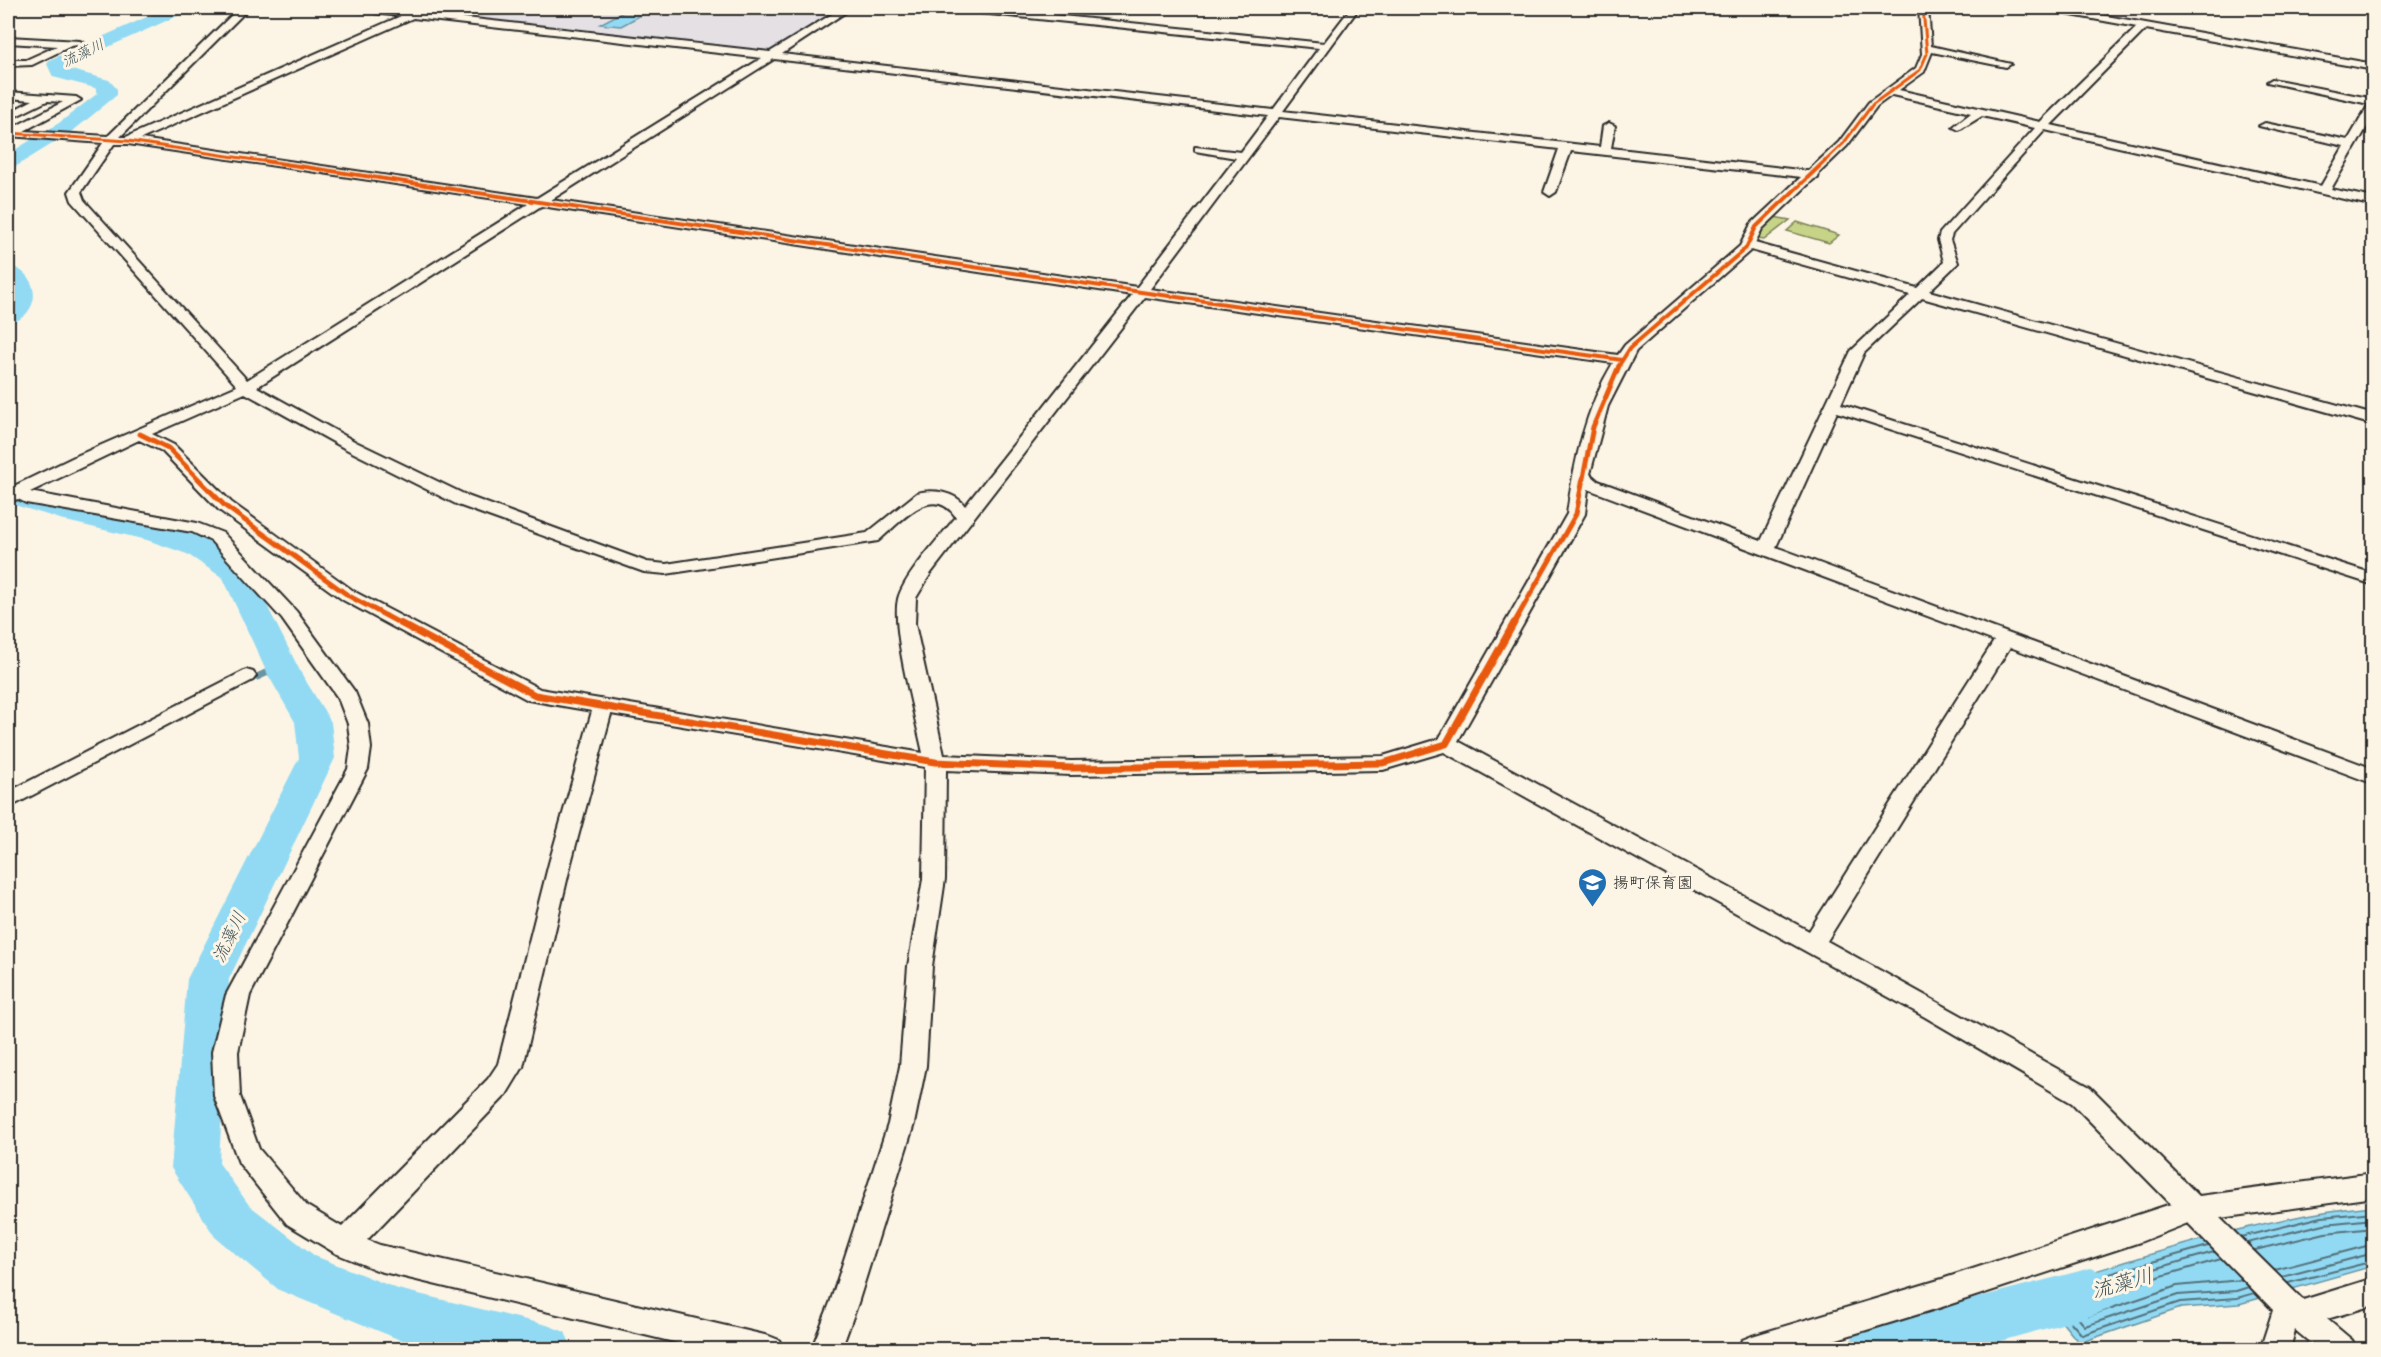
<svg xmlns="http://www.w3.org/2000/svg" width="2381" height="1357" font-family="Sriracha,'Klee One',sans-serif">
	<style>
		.built { fill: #e5e0e4 }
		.green { fill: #c7d487; stroke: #798059; stroke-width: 1.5 }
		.water { fill: #92daf3; stroke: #6994a3; stroke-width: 1.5 }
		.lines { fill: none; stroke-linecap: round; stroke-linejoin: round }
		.shore { stroke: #54717b; stroke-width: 2 }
		.stream { stroke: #6994a3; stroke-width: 7 }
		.river { fill: #92daf3; fill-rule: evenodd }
		.minor-casing { stroke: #2b2b2b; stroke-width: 4 }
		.minor { fill: #fcf5e5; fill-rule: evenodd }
		.cycleway-far3-casing { stroke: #fcf5e5; stroke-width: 5 }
		.cycleway-far2-casing { stroke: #fcf5e5; stroke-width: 6 }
		.cycleway-far1-casing { stroke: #fcf5e5; stroke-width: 8 }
		.cycleway-casing { stroke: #fcf5e5; stroke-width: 10 }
		.cycleway-far3 { stroke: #e8590c; stroke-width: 3 }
		.cycleway-far2 { stroke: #e8590c; stroke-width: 4 }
		.cycleway-far1 { stroke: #e8590c; stroke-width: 5 }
		.cycleway { stroke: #e8590c; stroke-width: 7 }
		.labels { text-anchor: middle; stroke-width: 6; stroke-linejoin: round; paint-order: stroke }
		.far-water-label { font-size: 15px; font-style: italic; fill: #45575d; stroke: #fcf5e5 }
		.poi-label { font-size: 16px; fill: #2b2b2b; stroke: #fcf5e5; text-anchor: start }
		.water-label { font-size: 18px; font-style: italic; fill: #45575d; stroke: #fcf5e5 }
		.near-water-label { font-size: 21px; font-style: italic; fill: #45575d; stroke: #fcf5e5 }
	</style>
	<rect width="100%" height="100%" fill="#fcf5e5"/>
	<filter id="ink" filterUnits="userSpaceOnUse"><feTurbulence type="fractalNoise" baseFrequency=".0167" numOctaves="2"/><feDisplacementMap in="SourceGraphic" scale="12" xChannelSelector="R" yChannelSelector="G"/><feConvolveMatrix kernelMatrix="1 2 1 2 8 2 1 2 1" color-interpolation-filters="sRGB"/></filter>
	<g filter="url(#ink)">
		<path class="built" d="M 438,8 L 839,8 L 770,50 L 427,12 Z"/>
		<path class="green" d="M 1774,217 L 1790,220 L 1764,240 L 1758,239 L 1761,228 Z
			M 1797,222 L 1839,235 L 1829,243 L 1787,231 Z"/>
		<path class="water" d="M 630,8 L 654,8 L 621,26 L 600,24 Z
			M 2373,1206 L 2373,1266 L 2239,1304 L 2181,1308 L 2079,1343 L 2035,1289 C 2146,1257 2258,1216 2373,1206 Z"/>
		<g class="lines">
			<path class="shore" d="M 2241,1237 L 2322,1217 L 2374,1212
				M 2247,1243 L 2324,1224 L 2374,1219
				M 2208,1246 L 2050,1291 L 2047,1295 L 2082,1335 L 2180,1302 L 2237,1298 L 2255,1293
				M 2255,1250 L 2325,1233 L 2374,1228
				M 2214,1252 L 2063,1295 L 2061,1299 L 2085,1326 L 2178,1295 L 2236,1291 L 2249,1287
				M 2221,1259 L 2078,1300 L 2076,1304 L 2088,1316 L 2177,1286 L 2241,1280
				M 2275,1270 L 2374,1244
				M 2282,1277 L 2374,1253
				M 2288,1283 L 2374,1261"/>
			<path class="stream" d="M 257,677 L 268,672 L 284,673"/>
			<path class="river" d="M 167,8 L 188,8 L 186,12 L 66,66 L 68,69 L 109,80 L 117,89 L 117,95 L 73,131 L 15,167 L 8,169 L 8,154 L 59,123 L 98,93 L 95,88 L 53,77 L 47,64 L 50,60 Z
				M 8,265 C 43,274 42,316 8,324 L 8,302 L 11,298 L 11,289 L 8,286 Z
				M 8,485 L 88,509 L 167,526 L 209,540 L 247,566 L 301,673 L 331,722 L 335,758 L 229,979 L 219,1163 L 249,1205 L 315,1256 L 398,1289 L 547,1325 L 565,1332 L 573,1350 L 442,1350 L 398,1339 L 279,1290 L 215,1237 L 171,1168 L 187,979 L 299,758 L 295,722 L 267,673 L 223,578 L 187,554 L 147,540 L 70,522 L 8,503 Z
				M 2091,1268 L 2109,1275 L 2116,1292 L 2109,1309 L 2091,1316 L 1968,1350 L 1847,1350 L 1855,1332 L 1873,1325 Z"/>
			<defs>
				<path id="minor" d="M 239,8 L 249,8 L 120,137 L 126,137 L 401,16 L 355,11 L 351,8 L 376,8 L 770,52 L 842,8 L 852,8 L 782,54 L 1273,110 L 1319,48 L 961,11 L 956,8 L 984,8 L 1324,43 L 1351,8 L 1359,8 L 1283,111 L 1600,147 L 1603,126 L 1609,123 L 1615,126 L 1611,148 L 1808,171 L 1839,142 L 1869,102 L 1916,68 L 1922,54 L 1919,8 L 1928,8 L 1931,46 L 2011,64 L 2006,67 L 1932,52 L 1924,72 L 1899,90 L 2040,122 L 2137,27 L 2049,11 L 2045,8 L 2062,8 L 2374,64 L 2374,70 L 2146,29 L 2051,125 L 2321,186 L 2344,146 L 2259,126 L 2265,123 L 2348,140 L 2369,104 L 2267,82 L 2272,79 L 2374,99 L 2374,115 L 2331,189 L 2374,198 L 2374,206 L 2045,130 L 1952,234 L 1950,240 L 1958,263 L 1929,291 L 2374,415 L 2374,425 L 1922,298 L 1864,353 L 1841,404 L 2374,574 L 2374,585 L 1837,412 L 1776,547 L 2374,769 L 2374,784 L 2010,647 L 1827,941 L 2090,1087 L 2199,1196 L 2374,1173 L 2374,1197 L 2220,1218 L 2303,1300 L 2374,1278 L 2374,1305 L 2327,1319 L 2352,1340 L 2357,1350 L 2319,1350 L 2295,1330 L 2290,1350 L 2260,1350 L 2273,1310 L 2188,1223 L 2140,1242 L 1942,1307 L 1801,1350 L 1737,1350 L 1742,1340 L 1752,1336 L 1942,1279 L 2171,1204 L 2072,1103 L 1925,1017 L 1444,752 L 1383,770 L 1071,775 L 946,770 L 945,879 L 932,966 L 926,1066 L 914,1124 L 858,1303 L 841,1350 L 811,1350 L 830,1303 L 888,1124 L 900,1066 L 908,966 L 923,879 L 925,767 L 611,714 L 571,863 L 523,1067 L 506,1095 L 367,1240 L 380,1245 L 769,1336 L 779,1340 L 784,1350 L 707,1350 L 379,1271 L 335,1253 L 287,1224 L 239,1163 L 214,1096 L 212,1052 L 226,995 L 348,769 L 351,748 L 348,724 L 338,698 L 282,619 L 211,541 L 192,532 L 26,503 L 18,499 L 8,502 L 8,491 L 14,486 L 74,457 L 237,386 L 72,201 L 69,192 L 103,143 L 8,136 L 8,130 L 63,102 L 47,101 L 8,120 L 8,113 L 33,100 L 8,98 L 8,92 L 76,97 L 81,100 L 24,131 L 108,136 ZM 413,18 L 762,58 L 537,198 L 141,139 ZM 774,59 L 1268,116 L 1241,152 L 1195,147 L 1195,151 L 1236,158 L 1137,287 L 551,200 ZM 1892,95 L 1971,113 L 1953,127 L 1959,130 L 1982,116 L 2035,128 L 1940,233 L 1938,240 L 1944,262 L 1917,288 L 1755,243 L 1762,229 L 1814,179 L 1818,178 L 1819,173 L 1847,146 L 1877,106 ZM 1279,117 L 1559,149 L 1544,192 L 1550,196 L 1556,192 L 1571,151 L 1801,177 L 1751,224 L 1740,246 L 1625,345 L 1618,355 L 1150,289 ZM 114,144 L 128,144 L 528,204 L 247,380 L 84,200 L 81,192 ZM 541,206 L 1132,295 L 965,506 C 955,492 933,489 917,493 L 867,533 L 666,564 L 647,562 L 470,497 L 356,442 L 257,387 ZM 1751,250 L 1910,295 L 1851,351 L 1761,541 L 1598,481 L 1590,474 L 1608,406 L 1636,351 ZM 1145,297 L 1613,363 C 1585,409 1574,463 1567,514 L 1439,739 L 1383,756 L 1071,761 L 944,755 L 915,624 L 916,598 L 931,573 ZM 245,393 L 344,448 L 458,505 L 644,572 L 666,574 L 872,542 L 878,541 C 901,522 932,482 956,517 C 941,536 903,577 898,599 C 891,629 916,719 923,753 L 540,689 L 355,592 L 231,502 L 174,445 L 152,434 ZM 139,440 L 162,451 L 219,510 L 343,600 L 528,700 L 592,711 L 549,863 L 498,1064 L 488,1079 L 342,1227 L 307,1206 L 259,1149 L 240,1096 L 238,1052 L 250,995 L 368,769 L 371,748 L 368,724 L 355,692 L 296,611 L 223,533 L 197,523 L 30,492 ZM 1588,489 L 1994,641 L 1809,931 L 1458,741 L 1585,514 Z
					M 8,37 L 80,41 L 85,44 L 71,46 L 32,65 L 8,66 L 8,60 L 26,60 L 57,46 L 8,43 Z
					M 246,670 L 253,672 L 256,676 L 253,680 L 8,808 L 8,792 Z"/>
			</defs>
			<use href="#minor" class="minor-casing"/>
			<use href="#minor" class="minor"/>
			<defs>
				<path id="cycleway-far3" d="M 8,133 L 128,141 L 275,163
					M 1823,163 L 1843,144 L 1873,104 L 1920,70 L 1927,54 L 1923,8"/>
				<path id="cycleway-far2" d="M 265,161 L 1141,292 L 1622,360
					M 1618,367 L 1630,348 L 1746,248 L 1756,227 L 1825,161"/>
				<path id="cycleway-far1" d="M 140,434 L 168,448 L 225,506 L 349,596 L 403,625
					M 1513,625 L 1576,514 L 1593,427 L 1619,366"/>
				<path id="cycleway" d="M 400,623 L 535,695 L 935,762 L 1071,768 L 1383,763 L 1446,744 L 1514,623"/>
			</defs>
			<use href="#cycleway-far3" class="cycleway-far3-casing"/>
			<use href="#cycleway-far2" class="cycleway-far2-casing"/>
			<use href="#cycleway-far1" class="cycleway-far1-casing"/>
			<use href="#cycleway" class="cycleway-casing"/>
			<use href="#cycleway-far3" class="cycleway-far3"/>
			<use href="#cycleway-far2" class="cycleway-far2"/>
			<use href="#cycleway-far1" class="cycleway-far1"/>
			<use href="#cycleway" class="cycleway"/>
		</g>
	</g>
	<defs>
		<symbol id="school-pin" viewBox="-11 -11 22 30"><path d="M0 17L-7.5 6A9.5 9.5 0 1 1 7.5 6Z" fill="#1f6fb2" stroke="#fcf5e5"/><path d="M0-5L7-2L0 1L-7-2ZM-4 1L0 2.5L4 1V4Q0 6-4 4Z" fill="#fff"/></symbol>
	</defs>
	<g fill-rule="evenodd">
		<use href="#school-pin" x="1576" y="866" width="33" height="45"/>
	</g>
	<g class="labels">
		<g class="far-water-label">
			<text transform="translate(83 53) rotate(-26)" y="5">流藻川</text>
		</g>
		<g class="poi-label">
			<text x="1613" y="888">揚町保育園</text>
		</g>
		<g class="water-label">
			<text transform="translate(229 937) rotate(-64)" y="6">流藻川</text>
		</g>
		<g class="near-water-label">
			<text transform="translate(2122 1283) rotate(-15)" y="7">流藻川</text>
		</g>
	</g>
	<rect width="2381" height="1357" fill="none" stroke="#fcf5e5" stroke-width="30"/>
	<rect x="15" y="15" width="2351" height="1327" fill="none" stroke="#2b2b2b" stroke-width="2" filter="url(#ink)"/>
</svg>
